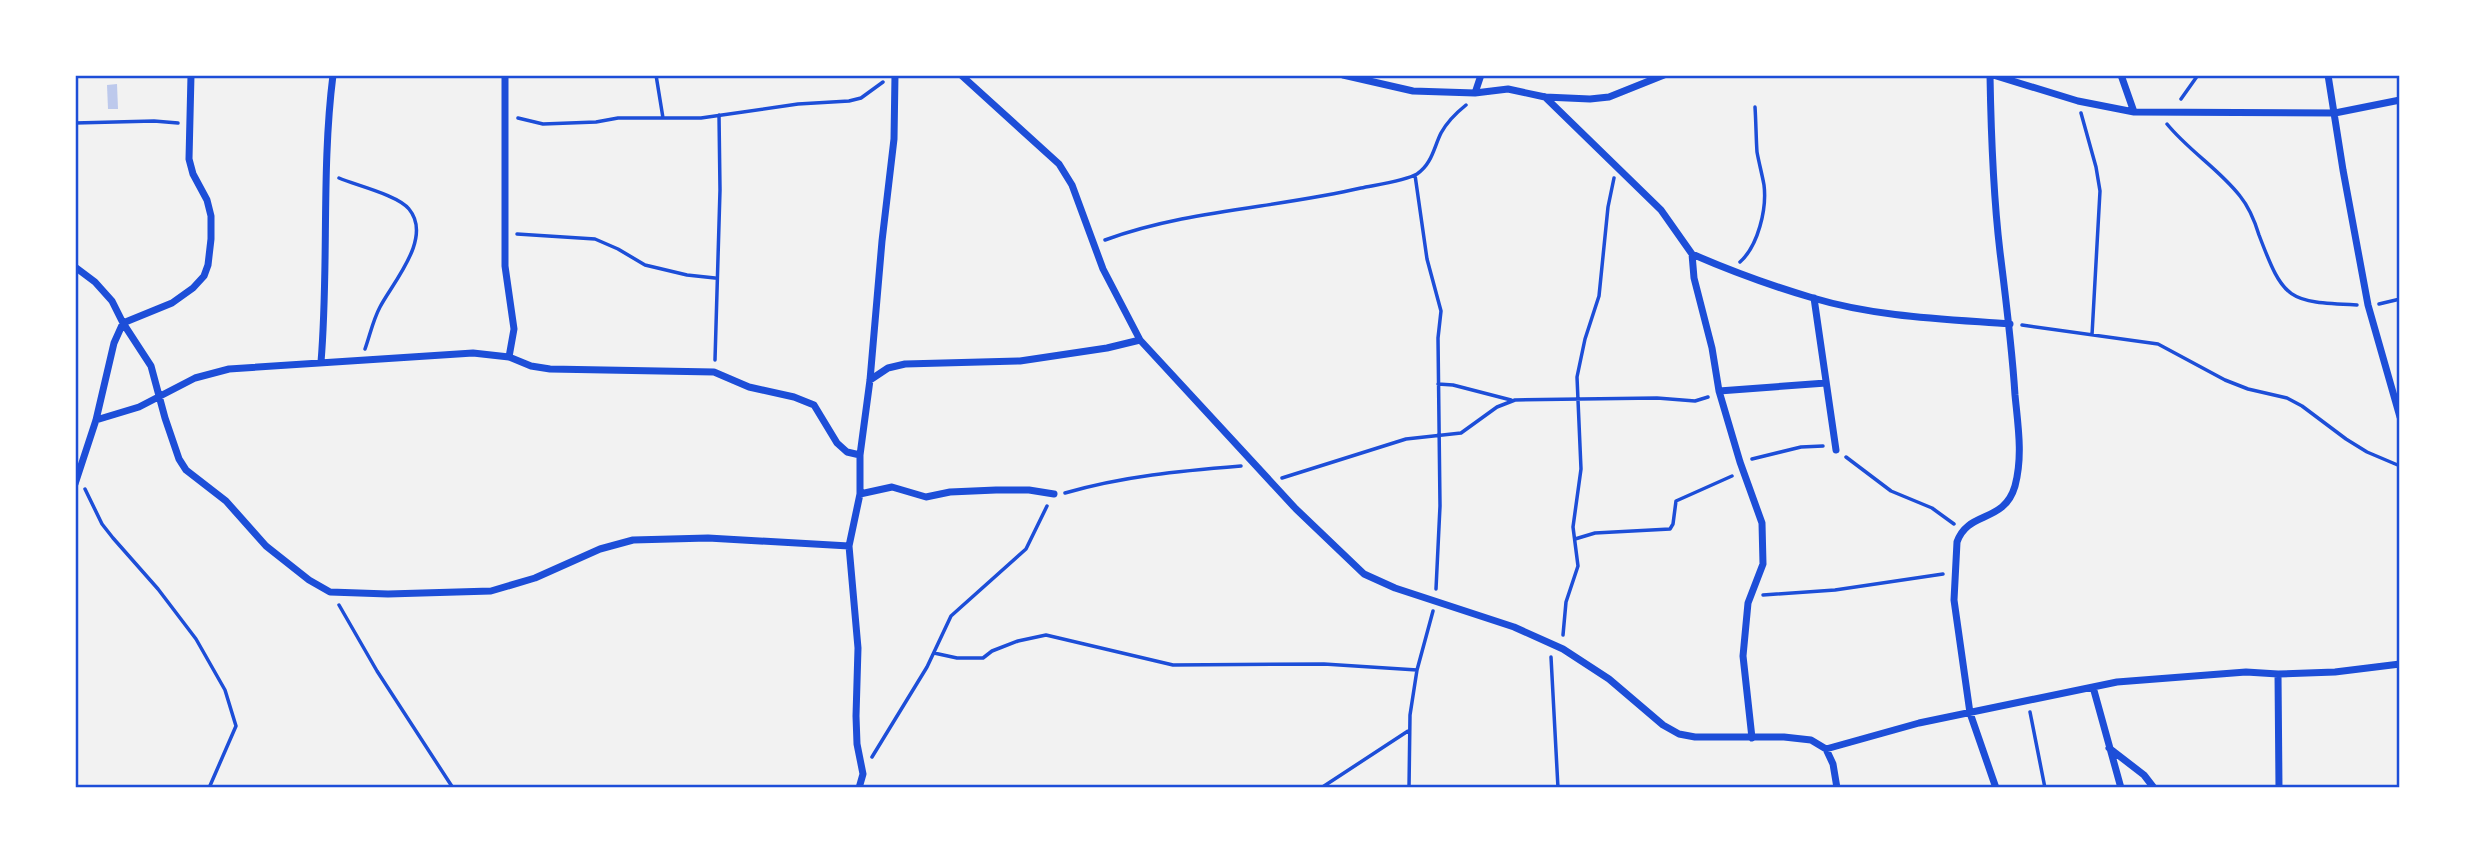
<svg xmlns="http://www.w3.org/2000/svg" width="2475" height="863" font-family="Poppins,sans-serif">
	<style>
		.building { fill: #bdc9ec }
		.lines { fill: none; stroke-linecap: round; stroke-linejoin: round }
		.path { stroke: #1d4ed8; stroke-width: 3.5 }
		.minor { stroke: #1d4ed8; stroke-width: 7 }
		.neatline { fill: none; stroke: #1d4ed8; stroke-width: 2.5 }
	</style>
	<rect width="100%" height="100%" fill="#f2f2f2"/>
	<path class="building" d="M 117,84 L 118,109 L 108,109 L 107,85 Z"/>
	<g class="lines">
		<path class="path" d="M 656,75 L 663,118
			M 2181,99 L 2198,75
			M 2081,113 L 2096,167 L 2100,191 L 2092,335
			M 518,118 L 543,124 L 596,122 L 618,118 L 701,118 L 798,104 L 849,101 L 861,98 L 883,82
			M 75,123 L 154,121 L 178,123
			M 2167,124 C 2189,151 2219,169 2240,196 C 2249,207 2255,222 2259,235 C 2284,301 2288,302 2357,305
			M 1415,175 L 1427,259 L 1441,311 L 1438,338 L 1440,506 L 1436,589
			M 339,178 C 355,185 398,195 409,209 C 433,238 393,282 380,307 C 373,320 370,335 365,349
			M 517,234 L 595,239 L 618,249 L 645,265 L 687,275 L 715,278
			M 1105,240 C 1187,210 1276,208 1361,188 C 1375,185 1405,181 1417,174 C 1432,164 1434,147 1441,133 C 1447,122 1456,113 1466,105
			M 1740,262 C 1758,246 1767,209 1764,185 C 1762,174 1759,163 1757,152 C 1756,137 1756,122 1755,107
			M 2379,304 L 2400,299
			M 2022,325 L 2158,344 L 2225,380 L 2248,389 L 2287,398 L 2302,406 L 2346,439 L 2367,452 L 2400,466
			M 715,360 L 720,190 L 719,115
			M 1438,384 L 1453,385 L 1511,400
			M 1846,457 L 1891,491 L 1932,508 L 1954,524
			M 1752,459 L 1801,447 L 1823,446
			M 1282,478 L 1406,439 L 1461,433 L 1497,407 L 1515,400 L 1657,398 L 1695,401 L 1708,397
			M 85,489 L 102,524 L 113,538 L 158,589 L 196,639 L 225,690 L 236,726 L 209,788
			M 1065,493 C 1124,476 1180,471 1241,466
			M 1575,539 L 1595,533 L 1670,529 L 1673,524 L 1676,501 L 1732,476
			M 1763,595 L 1835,590 L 1943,574
			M 339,605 L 377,671 L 453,788
			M 1563,635 L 1566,602 L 1578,566 L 1573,527 L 1581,469 L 1577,377 L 1585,339 L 1599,296 L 1608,207 L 1614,178
			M 934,653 L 957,658 L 983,658 L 992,651 L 1018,641 L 1046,635 L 1173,665 L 1324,664 L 1417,670
			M 1551,657 L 1558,788
			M 2030,712 L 2045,788
			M 872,757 L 927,667 L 951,616 L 1026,549 L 1047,506
			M 1321,788 L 1408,731
			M 1409,788 L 1410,715 L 1417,670 L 1433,611"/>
		<path class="minor" d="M 505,75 L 505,266 L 514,329 L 509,357
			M 961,75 L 1059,164 L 1072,185 L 1103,269 L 1140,340 L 1296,509 L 1364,574 L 1395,588 L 1514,627 L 1563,649 L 1609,679 L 1663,725 L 1679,734 L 1695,737 L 1784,737 L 1811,740 L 1826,749 L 1833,764 L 1837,788
			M 1343,75 L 1413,91 L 1475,93 L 1508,89 L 1545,97 L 1590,99 L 1609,97 L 1664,75
			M 1990,75 C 1991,134 1993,193 2000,252 C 2006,300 2012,347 2015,395 C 2018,426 2023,456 2015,486 C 2004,524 1968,510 1957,542 L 1954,600 L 1970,713 L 1996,788
			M 1993,75 L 2078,101 L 2134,112 L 2335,113 L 2400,100
			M 2121,75 L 2134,112
			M 2328,75 L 2343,170 L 2368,305 L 2400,417
			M 1475,93 L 1481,75
			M 1545,97 L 1661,210 L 1692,254 L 1694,278 L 1712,348 L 1719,391 L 1740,462 L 1762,523 L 1763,564 L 1748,603 L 1743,656 L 1752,738
			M 1692,254 C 1731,271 1772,286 1813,298 C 1876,317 1944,319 2010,324
			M 75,267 L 95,282 L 112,301 L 123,323 L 151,366 L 165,418 L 179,459 L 186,470 L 226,501 L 266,546 L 309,580 L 330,592 L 388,594 L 491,591 L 535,578 L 600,549 L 633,540 L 708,538 L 849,546
			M 1814,298 L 1836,450
			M 321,362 C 329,267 321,170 333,75
			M 870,380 L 888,368 L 905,364 L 1020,361 L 1107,348 L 1140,340
			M 1719,391 L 1826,383
			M 96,420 L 139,407 L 195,378 L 229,369 L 473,353 L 509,357 L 531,366 L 550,369 L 714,372 L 749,387 L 794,397 L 814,405 L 837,443 L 847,452 L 860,455
			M 75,484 L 96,420 L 114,343 L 123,323 L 172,303 L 193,288 L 204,276 L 208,265 L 211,239 L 211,216 L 207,200 L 193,174 L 189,159 L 191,75
			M 860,494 L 892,487 L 926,497 L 950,492 L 996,490 L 1029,490 L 1054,494
			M 2278,674 L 2279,788
			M 2093,687 L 2121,788
			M 2109,748 L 2144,775 L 2154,788
			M 1826,749 L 1919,723 L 2117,682 L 2246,672 L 2278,674 L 2335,672 L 2400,664
			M 859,788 L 863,774 L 857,744 L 856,716 L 858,648 L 849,546 L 860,494 L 860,455 L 870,380 L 882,241 L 894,139 L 895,75"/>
	</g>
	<rect width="2475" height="863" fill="none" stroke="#ffffff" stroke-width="154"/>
	<rect x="77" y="77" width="2321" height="709" class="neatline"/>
</svg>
